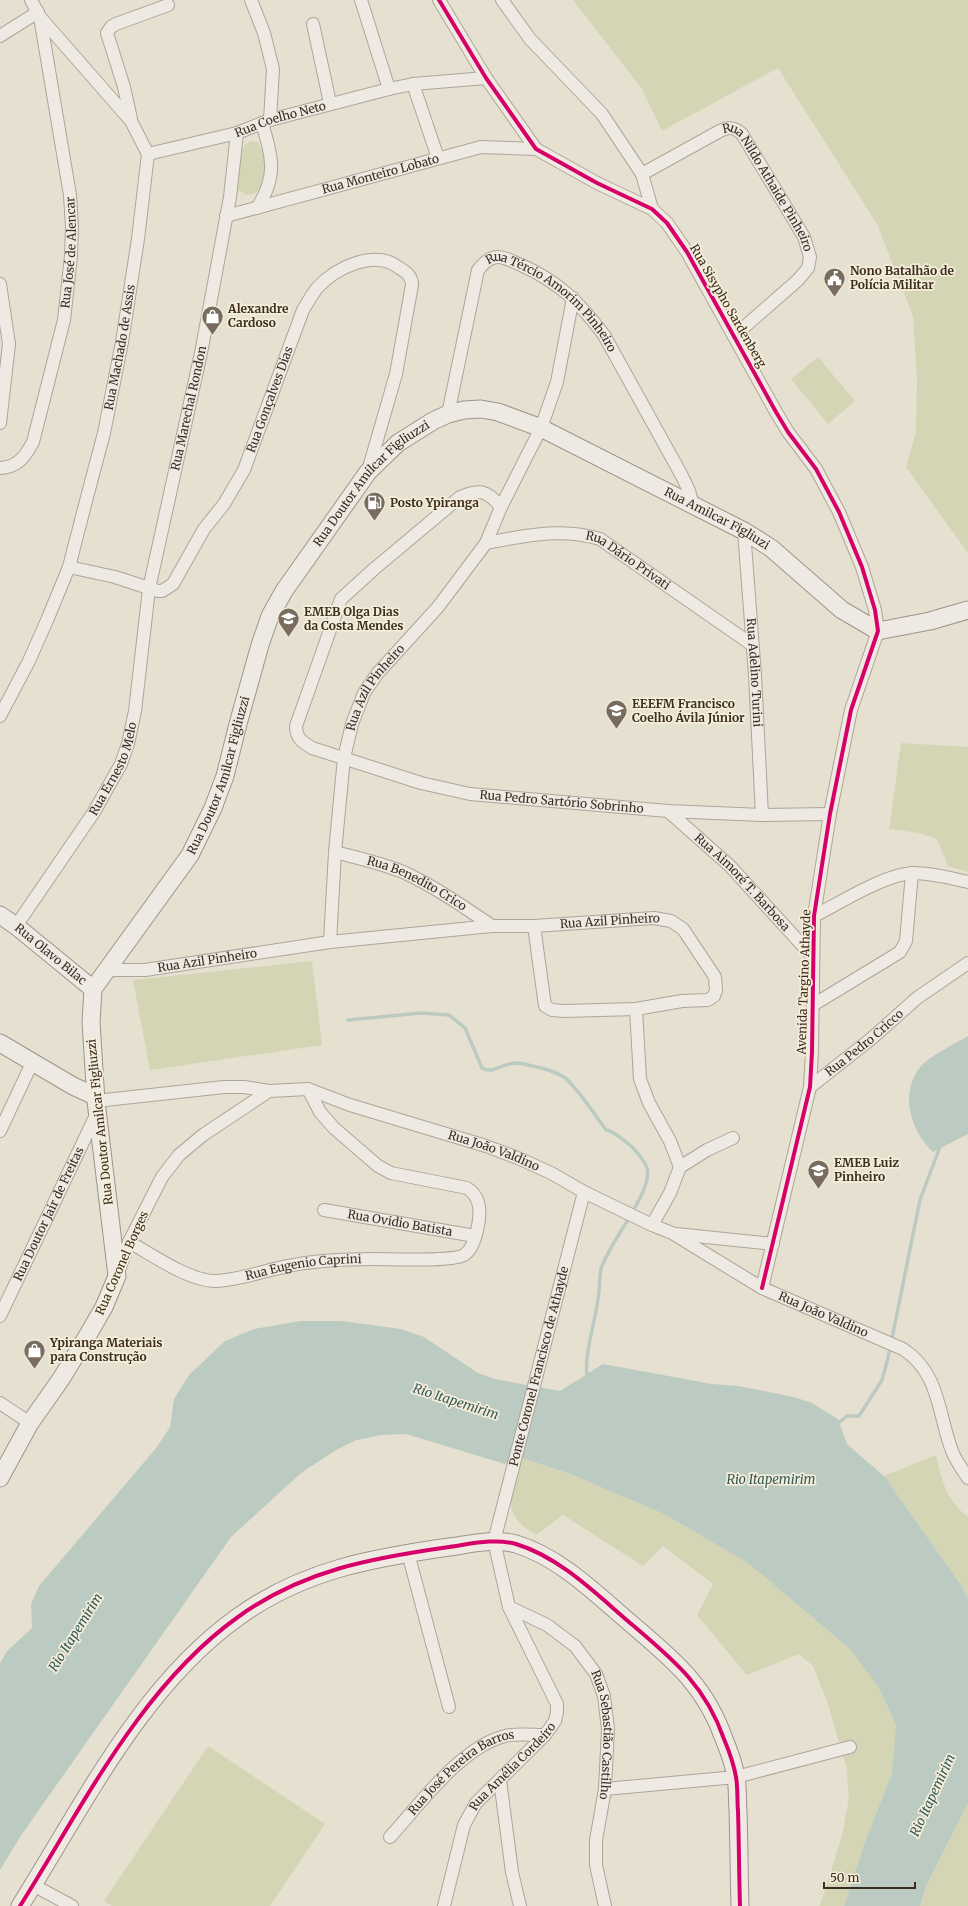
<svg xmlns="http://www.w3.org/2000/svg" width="968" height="1906" font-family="Merriweather,serif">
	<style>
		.green { fill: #d4d5b4 }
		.water { fill: #bccbc2 }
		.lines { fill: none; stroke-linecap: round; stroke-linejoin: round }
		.stream { stroke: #bccbc2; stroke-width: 3.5 }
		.street-casing { stroke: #aca599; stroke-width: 14 }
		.secondary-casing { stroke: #9b958a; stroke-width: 19 }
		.street { stroke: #eeeae3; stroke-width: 12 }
		.secondary { stroke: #eeeae3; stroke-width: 17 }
		.cycleway-casing { stroke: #f5edd9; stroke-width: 6 }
		.cycleway { stroke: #d6006c; stroke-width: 4 }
		.labels { text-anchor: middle; stroke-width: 3.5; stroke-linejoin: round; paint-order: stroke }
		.street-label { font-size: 12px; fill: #3b2e21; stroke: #f5edd9 }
		.poi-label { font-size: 12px; font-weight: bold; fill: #3b2e21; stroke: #f5edd9; text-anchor: start }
		.water-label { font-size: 13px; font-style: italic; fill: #315a58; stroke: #f5edd9 }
	</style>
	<rect width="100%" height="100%" fill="#e6e0d1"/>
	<path class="green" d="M 573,0 L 968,0 L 968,553 L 906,467 L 916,432 L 917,378 L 913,316 L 877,224 L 778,68 L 662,131 L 642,89 Z
		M 251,141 L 258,142 C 268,159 274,193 246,195 L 238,190 L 237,186 C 238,170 235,149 251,141 Z
		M 818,357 L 855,401 L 828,424 L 791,379 Z
		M 901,743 L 968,747 L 968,872 L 948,866 L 937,839 L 919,833 L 889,829 Z
		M 312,961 L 322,1045 L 150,1070 L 133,980 Z
		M 936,1455 C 942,1482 946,1499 968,1517 L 968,1598 L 963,1588 L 884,1476 Z
		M 518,1457 L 568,1473 L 664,1514 L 748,1563 L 850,1649 L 878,1686 L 896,1725 L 892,1773 L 865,1842 L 844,1906 L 820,1906 L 842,1835 L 849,1798 L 846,1765 L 827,1701 L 813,1666 L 799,1654 L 747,1675 L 697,1615 L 713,1584 L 663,1546 L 643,1566 L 563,1515 L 536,1535 C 499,1514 511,1490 518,1457 Z
		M 208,1746 L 325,1824 L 270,1906 L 112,1906 L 104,1901 Z
		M 968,1803 L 968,1906 L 920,1906 L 927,1884 Z"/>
	<path class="water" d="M 968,1036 L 968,1134 L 933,1152 C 910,1130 899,1092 921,1066 C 930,1056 956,1043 968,1036 Z
		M 300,1321 L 342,1321 L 401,1329 L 424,1337 L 478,1373 L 495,1379 L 560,1391 L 603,1364 L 712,1384 L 738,1386 L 794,1397 L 812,1403 L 838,1419 L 847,1444 L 884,1476 L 963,1588 L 968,1598 L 968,1803 L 927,1884 L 920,1906 L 844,1906 L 865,1842 L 892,1773 L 896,1725 L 878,1686 L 850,1649 L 748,1563 L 664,1514 L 568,1473 L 518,1457 L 505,1464 L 406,1434 L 381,1435 L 357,1440 L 336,1450 L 301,1473 L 231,1537 L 22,1834 L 0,1870 L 0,1663 L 7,1651 L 32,1628 L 31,1604 L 39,1586 L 157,1447 L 170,1427 L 174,1399 L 189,1375 L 225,1341 L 254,1329 Z"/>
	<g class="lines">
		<path class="stream" d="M 348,1020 L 421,1013 L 449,1015 L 465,1028 L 482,1068 C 492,1074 503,1064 514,1063 C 520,1063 526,1064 532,1066 C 543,1068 554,1071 564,1077 C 576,1086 596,1116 606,1130 C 616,1132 623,1140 631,1146 C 637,1152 644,1159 647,1168 C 654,1190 608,1244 601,1269 C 599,1279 600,1290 598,1299 C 595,1324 584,1353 587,1377
			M 837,1424 L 847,1416 L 859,1416 L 882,1380 L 888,1358 L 920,1200 L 941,1144"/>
		<defs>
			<g id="street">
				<path d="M 251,0 L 264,33 L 273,69 L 270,120"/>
				<path d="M 361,0 L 389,89"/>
				<path d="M 439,0 L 486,78 L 536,149 L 597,183 L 652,209 L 667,223 L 687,252 L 776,412 L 788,432 L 816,469 L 839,512 L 862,567 L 875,610 L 878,631 L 851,710 L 830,814 L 814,916 L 812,1052 L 810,1087 L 762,1288"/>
				<path d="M 502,0 L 530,39 L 602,114 L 642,174 L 652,209"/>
				<path d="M 313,24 L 330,103"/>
				<path d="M 0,36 L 38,12"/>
				<path d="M 413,84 L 438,158"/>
				<path d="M 131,119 L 124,87 L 107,33 L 111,27 L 116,24 L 168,5"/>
				<path id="s1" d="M 148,154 L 237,133 L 270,120 L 389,89 L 413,84 L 486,78"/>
				<path id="s2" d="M 642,174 L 718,132 C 728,127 733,126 742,134 L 804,237 L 810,257 L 808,268 L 798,280 L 734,336"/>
				<path d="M 257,208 C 278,176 272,157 262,123"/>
				<path id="s3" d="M 226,216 L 481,147 L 536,149"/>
				<path d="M 0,284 L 9,344 L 0,423"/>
				<path id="s4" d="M 448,414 L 478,270 C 483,264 489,257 498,257 C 506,257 513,262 521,265 C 559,282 579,302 604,335 L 682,476 L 689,491 L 693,505"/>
				<path id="s5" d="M 0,468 C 18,467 25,457 33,442 L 64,320 L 71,256 L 72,227 L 70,195 L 40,17"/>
				<path id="s6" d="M 501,507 C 487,490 480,489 460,497 L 374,569 L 341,599 L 296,726 C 296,738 302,742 312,748 L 421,783 L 470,794 L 668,811 L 762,815 L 830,814"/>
				<path id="s7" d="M 744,531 L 755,675 L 762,815"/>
				<path id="s8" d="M 486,543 C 524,536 562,527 600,539 L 751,644"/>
				<path id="s9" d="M 69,567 L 115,577 L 158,591 L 162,591 L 173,584 L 204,529 L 224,504 L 244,470 L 303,310 C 308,302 312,294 318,287 C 336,268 374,249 398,267 C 405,272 412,275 412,285 L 396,374 L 368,471"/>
				<path id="s10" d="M 0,716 L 29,661 L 48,618 L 69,567 L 86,501 L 104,433 L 122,342 L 138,239 L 148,154 L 131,121 L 40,17 L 31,0"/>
				<path id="s11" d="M 668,811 L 730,866 L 813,957"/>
				<path id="s12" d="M 335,852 C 358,858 381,863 403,872 C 434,886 464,907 492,926"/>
				<path d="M 814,916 C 840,903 885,874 913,873 C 932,873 950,878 968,882"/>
				<path id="s13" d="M 16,926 L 94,812 L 121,764 L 128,744 L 135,711 L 149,589 L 201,353 L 230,197 L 237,133"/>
				<path id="s14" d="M 330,942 L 335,852 L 344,758 L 352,724 L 364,693 L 377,674 L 438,607 L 486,543 L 501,507 L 541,428 L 557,382 L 573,298"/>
				<path id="s15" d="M 107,970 L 145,970 L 330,942 L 492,926 L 534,926 L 654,918 L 671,921 L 683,929 L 715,977 L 716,990 L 714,996 L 708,1000 L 682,1001 L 636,1009 L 564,1011 L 552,1010 L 545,1006 L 534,926"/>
				<path d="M 813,1005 L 900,952 L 906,941 L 912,873"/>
				<path d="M 636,1009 L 640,1079 L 649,1103 L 670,1141 L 680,1167"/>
				<path id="s16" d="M 810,1087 L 871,1039 L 917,998 L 968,963"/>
				<path d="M 96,1101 L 224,1087 L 244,1087 L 269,1091"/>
				<path d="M 0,1131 L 32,1063"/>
				<path id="s17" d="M 324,1210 L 475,1236"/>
				<path d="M 652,1225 L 670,1193 L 680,1167 L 707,1150 L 733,1138"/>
				<path d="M 676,1234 L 773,1244"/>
				<path id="s18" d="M 129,1242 C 153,1255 187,1280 214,1281 C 237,1281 266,1270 288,1266 C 316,1260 348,1259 376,1259 C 394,1259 450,1262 464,1255 C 476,1248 482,1215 478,1202 C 476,1196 473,1192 467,1188 L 391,1173 L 378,1166 L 334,1128 L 320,1112 L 308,1089"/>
				<path id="s19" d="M 118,1273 L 129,1242 L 162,1177 L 179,1155 L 203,1135 L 269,1091 L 308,1089 L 350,1105 L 486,1146 L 518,1158 L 551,1173 L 584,1192 L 652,1225 L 672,1233 L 762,1288 L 903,1349 C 940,1373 938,1414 952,1451 C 956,1461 962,1469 968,1478"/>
				<path id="s20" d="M 0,1316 L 97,1113"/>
				<path d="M 0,1403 L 30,1423"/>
				<path d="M 408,1553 L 449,1707"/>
				<path id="s21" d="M 509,1607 L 547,1625 L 575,1646 L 596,1674 L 604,1696 L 608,1729 L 605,1789 L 596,1840 L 596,1865 L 605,1906"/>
				<path d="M 500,1780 L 512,1872 L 520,1906"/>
				<path d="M 605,1789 L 736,1777 L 850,1747"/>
				<path id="s22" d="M 390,1837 C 420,1804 461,1747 505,1736 C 517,1733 533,1735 545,1735"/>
				<path d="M 33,1885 L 72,1906"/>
				<path id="s23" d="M 444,1906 L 464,1825 L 476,1803 L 545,1735 L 555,1721 L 557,1712 L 557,1704 L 509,1607 L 494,1541 L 584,1192"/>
			</g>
			<g id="secondary">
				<path id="s24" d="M 0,915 L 16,926 L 93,989"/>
				<path d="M 0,1043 L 73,1086 L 95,1096"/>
				<path id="s25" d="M 0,1478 L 30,1423 L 61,1379 L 85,1340 L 104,1307 L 117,1276 L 96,1101 L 91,1022 L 93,989 L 190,855 L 213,808 L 225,776 L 238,724 L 260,645 L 270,616 L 284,591 L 368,472 L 398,443 L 433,421 L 448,414 L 464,410 L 481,409 L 498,412 L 541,428 L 744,531 L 771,548 L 842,610 L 878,631 L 930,621 L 968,610"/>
				<path d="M 20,1906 C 83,1806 141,1686 238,1617 C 303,1570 372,1558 449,1547 C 471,1544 494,1538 516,1544 C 562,1558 599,1597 635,1627 C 675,1661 706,1687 724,1739 C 729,1751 734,1765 736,1777 C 738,1788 737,1800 738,1811 C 739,1842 739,1874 740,1906"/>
			</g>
		</defs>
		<use href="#street" class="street-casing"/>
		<use href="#secondary" class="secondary-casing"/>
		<use href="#street" class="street"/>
		<use href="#secondary" class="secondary"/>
		<defs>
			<path id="cycleway" d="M 439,0 L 486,78 L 536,149 L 597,183 L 652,209 L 667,223 L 687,252 L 776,412 L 788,432 L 816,469 L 839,512 L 862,567 L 875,610 L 878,631 L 851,710 L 830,814 L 814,916 L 812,1052 L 810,1087 L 762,1288
				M 20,1906 C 83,1806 141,1686 238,1617 C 303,1570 372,1558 449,1547 C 471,1544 494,1538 516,1544 C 562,1558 599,1597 635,1627 C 675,1661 706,1687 724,1739 C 729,1751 734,1765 736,1777 C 738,1788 737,1800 738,1811 C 739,1842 739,1874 740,1906"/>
		</defs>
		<use href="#cycleway" class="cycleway-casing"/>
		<use href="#cycleway" class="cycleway"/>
	</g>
	<defs>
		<symbol id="civic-pin" viewBox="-11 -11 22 30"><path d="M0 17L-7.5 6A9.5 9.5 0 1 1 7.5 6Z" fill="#776c5f" stroke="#f5edd9"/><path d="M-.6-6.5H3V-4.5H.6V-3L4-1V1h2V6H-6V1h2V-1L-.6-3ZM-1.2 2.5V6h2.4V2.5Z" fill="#fff"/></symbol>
		<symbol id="shop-pin" viewBox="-11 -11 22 30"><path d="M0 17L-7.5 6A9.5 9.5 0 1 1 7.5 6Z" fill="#776c5f" stroke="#f5edd9"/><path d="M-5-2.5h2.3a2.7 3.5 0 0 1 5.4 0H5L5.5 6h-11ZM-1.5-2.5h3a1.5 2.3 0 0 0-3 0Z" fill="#fff"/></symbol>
		<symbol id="fuel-pin" viewBox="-11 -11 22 30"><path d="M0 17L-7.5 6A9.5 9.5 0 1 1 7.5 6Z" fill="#776c5f" stroke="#f5edd9"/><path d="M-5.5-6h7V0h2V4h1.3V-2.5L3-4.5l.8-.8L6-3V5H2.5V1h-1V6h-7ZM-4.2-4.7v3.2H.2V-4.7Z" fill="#fff"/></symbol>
		<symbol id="school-pin" viewBox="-11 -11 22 30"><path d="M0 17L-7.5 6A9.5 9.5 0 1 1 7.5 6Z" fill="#776c5f" stroke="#f5edd9"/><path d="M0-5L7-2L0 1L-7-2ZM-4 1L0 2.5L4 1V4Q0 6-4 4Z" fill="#fff"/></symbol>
	</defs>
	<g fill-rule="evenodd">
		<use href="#civic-pin" x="822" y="266" width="25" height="34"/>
		<use href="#shop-pin" x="200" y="304" width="25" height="34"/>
		<use href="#fuel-pin" x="362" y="490" width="25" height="34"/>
		<use href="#school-pin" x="276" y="606" width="25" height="34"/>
		<use href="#school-pin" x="604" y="698" width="25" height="34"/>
		<use href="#school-pin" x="806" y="1158" width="25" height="34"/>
		<use href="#shop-pin" x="22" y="1338" width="25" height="34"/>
	</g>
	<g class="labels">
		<g class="street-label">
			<text dy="4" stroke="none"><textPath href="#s1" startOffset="137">Rua Coelho Neto</textPath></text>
			<text dy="4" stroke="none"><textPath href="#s3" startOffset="160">Rua Monteiro Lobato</textPath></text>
			<text dy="4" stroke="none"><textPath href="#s2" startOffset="170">Rua Nildo Athaide Pinheiro</textPath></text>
			<text dy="4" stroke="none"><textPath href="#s5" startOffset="238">Rua José de Alencar</textPath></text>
			<text transform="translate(728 306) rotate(60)" y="4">Rua Sisypho Sardenberg</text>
			<text dy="4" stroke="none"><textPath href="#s4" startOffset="242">Rua Tércio Amorim Pinheiro</textPath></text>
			<text dy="4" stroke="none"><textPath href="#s10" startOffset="390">Rua Machado de Assis</textPath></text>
			<text dy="4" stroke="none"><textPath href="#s9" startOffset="319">Rua Gonçalves Dias</textPath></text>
			<text dy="4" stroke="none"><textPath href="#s13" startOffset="556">Rua Marechal Rondon</textPath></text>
			<text dy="4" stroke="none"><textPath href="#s25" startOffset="1109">Rua Doutor Amilcar Figliuzzi</textPath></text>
			<text dy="4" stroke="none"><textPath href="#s25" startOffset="1509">Rua Amilcar Figliuzi</textPath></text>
			<text dy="4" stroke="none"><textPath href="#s8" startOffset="150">Rua Dário Privati</textPath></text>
			<text dy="4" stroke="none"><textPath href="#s7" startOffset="142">Rua Adelino Turini</textPath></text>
			<text dy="4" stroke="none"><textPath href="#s14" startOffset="263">Rua Azil Pinheiro</textPath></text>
			<text dy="4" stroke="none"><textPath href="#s13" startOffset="186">Rua Ernesto Melo</textPath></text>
			<text dy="4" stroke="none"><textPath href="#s25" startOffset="773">Rua Doutor Amilcar Figliuzzi</textPath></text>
			<text dy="4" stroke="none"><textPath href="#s6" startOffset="624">Rua Pedro Sartório Sobrinho</textPath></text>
			<text dy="4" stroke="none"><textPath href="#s11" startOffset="103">Rua Aimoré T. Barbosa</textPath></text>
			<text dy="4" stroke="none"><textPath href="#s12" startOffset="88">Rua Benedito Crico</textPath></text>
			<text dy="4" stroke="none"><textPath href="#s15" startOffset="506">Rua Azil Pinheiro</textPath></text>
			<text dy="4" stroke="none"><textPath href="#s24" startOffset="64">Rua Olavo Bilac</textPath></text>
			<text dy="4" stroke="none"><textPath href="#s15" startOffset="101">Rua Azil Pinheiro</textPath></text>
			<text transform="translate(804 982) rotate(-88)" y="4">Avenida Targino Athayde</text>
			<text dy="4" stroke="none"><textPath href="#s16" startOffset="70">Rua Pedro Cricco</textPath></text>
			<text transform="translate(100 1122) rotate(-96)" y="4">Rua Doutor Amilcar Figliuzzi</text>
			<text dy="4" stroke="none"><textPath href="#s19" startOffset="479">Rua João Valdino</textPath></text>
			<text dy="4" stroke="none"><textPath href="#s20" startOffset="113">Rua Doutor Jair de Freitas</textPath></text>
			<text dy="4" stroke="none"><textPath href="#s17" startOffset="77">Rua Ovidio Batista</textPath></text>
			<text transform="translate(122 1263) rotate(-66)" y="4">Rua Coronel Borges</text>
			<text dy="4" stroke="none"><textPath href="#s18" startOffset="185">Rua Eugenio Caprini</textPath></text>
			<text dy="4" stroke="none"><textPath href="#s19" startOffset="848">Rua João Valdino</textPath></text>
			<text dy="4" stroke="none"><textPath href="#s23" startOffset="596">Ponte Coronel Francisco de Athayde</textPath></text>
			<text dy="4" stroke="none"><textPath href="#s21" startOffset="174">Rua Sebastião Castilho</textPath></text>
			<text dy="4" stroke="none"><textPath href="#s23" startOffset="160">Rua Amélia Cordeiro</textPath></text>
			<text dy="4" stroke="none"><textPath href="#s22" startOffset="98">Rua José Pereira Barros</textPath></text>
		</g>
		<g class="poi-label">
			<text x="850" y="275">Nono Batalhão de<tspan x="850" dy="14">Polícia Militar</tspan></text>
			<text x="228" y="313">Alexandre<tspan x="228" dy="14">Cardoso</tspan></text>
			<text x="390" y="507">Posto Ypiranga</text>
			<text x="304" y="616">EMEB Olga Dias<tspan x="304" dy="14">da Costa Mendes</tspan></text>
			<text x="632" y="708">EEEFM Francisco<tspan x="632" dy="14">Coelho Ávila Júnior</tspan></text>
			<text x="834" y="1167">EMEB Luiz<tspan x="834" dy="14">Pinheiro</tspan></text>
			<text x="50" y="1347">Ypiranga Materiais<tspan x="50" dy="14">para Construção</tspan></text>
		</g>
		<g class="water-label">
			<text transform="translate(456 1401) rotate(18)" y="5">Rio Itapemirim</text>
			<text x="771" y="1484">Rio Itapemirim</text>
			<text transform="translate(75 1632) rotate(-58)" y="5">Rio Itapemirim</text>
			<text transform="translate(932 1795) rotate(-65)" y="5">Rio Itapemirim</text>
		</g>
	</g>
	<path d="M824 1882v6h91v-6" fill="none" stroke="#3b2e21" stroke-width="2"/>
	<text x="830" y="1882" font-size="12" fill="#3b2e21" stroke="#f5edd9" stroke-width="3" paint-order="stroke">50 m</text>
</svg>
